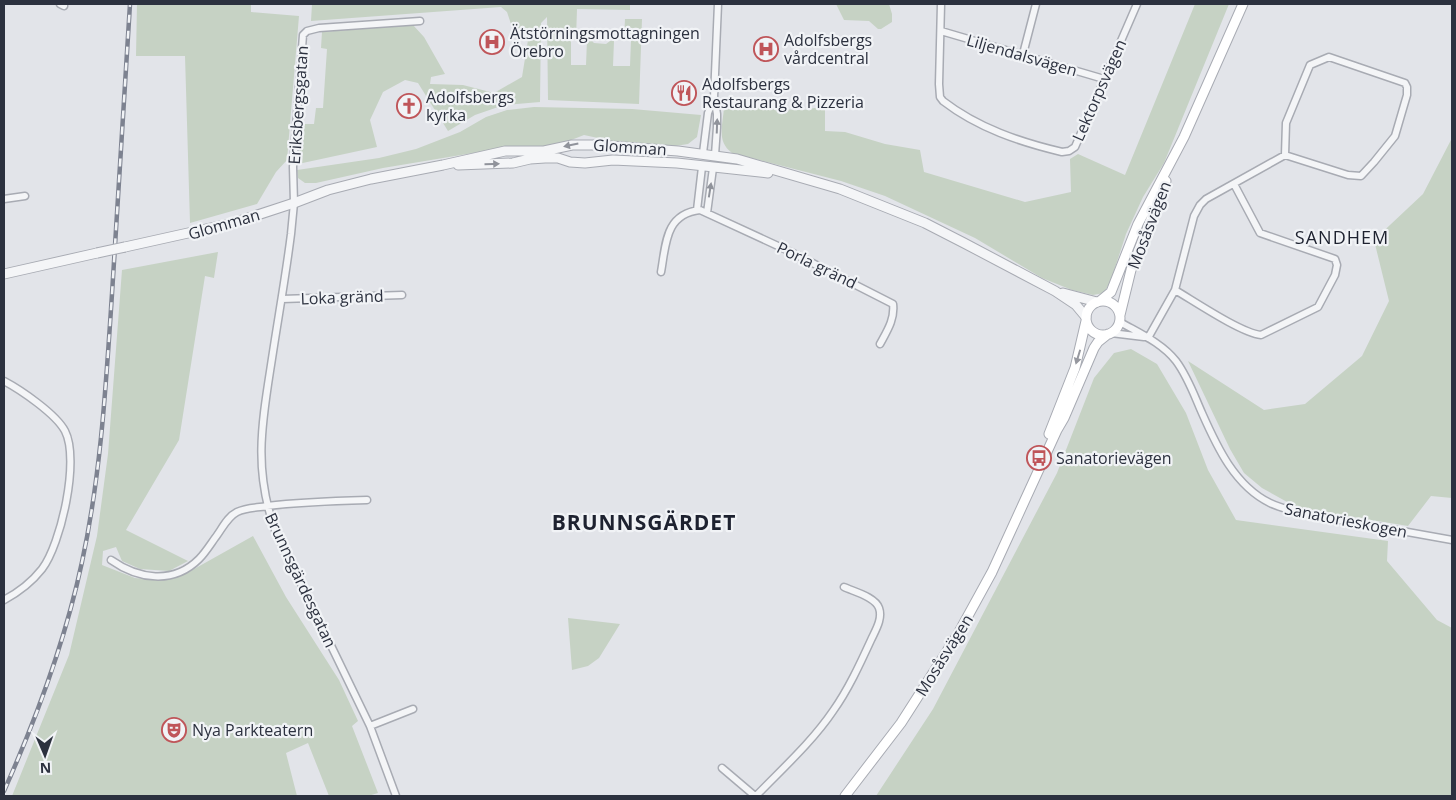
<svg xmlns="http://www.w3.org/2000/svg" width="1456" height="800" font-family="'Open Sans',sans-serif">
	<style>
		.green { fill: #c6d2c4 }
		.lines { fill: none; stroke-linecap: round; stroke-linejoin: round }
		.minor-casing { stroke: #a8abb3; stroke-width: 9 }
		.tertiary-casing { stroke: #a8abb3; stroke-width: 11 }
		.secondary-casing { stroke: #a8abb3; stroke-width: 11 }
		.minor { stroke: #f4f5f7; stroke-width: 6 }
		.tertiary { stroke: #f4f5f7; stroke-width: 9 }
		.secondary { stroke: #fff; stroke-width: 9 }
		.rail-casing { stroke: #7d8290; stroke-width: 4.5 }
		.rail { stroke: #f1f3f6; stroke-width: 2.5; stroke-dasharray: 8; stroke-linecap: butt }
		.tertiary-bridge-casing { stroke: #a8abb3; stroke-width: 11; stroke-linecap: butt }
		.tertiary-bridge { stroke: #f4f5f7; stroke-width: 9 }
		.oneway { fill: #90939b }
		.oneway2 { fill: #96989f }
		.labels { text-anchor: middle; stroke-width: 4.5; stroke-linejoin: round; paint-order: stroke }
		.poi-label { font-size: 16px; fill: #2c313f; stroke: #f1f3f6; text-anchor: start }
		.street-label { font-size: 16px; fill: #2c313f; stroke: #f1f3f6 }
		.neighbourhood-label { font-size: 18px; letter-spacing: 1px; fill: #1e2230; stroke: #f1f3f6 }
		.district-label { font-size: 21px; font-weight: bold; letter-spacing: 1px; fill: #1e2230; stroke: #f1f3f6 }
	</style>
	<rect width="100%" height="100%" fill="#e2e4e9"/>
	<path class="green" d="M 137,4 L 251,4 L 251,12 L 299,16 L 287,160 L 276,172 L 257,204 L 190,223 L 185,56 L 136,56 Z
		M 312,4 L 630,4 L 630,10 L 577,9 L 576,39 L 571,40 L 571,65 L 586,65 L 587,40 L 591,40 L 594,43 L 606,44 L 610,41 L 614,41 L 613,66 L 630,66 L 631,40 L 624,40 L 625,19 L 642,19 L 639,104 L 548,100 L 547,17 L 541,23 L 540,102 L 504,105 L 475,115 L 448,131 L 418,83 L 405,80 L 383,92 L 370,120 L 377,147 L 298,164 L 302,124 L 314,124 L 316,108 L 323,108 L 327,49 L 321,48 L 322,32 L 413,25 L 424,37 L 445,74 L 431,77 L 430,84 L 463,85 L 494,93 L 522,77 L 528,40 L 513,30 L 507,12 L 501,7 L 311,21 Z
		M 836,4 L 889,4 L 892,14 L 892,22 L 881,29 L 878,29 L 869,21 L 844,20 Z
		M 1195,4 L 1229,4 L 1164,163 L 1143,197 L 1126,234 L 1111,280 L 1104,293 L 1093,295 L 1072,290 L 1042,278 L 975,238 L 885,196 L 841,181 L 732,153 C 716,141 723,125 724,107 L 804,110 L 825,106 L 825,131 L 845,132 L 885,144 L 920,150 L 924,172 L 1025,202 L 1071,192 L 1070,159 L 1078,154 L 1125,175 Z
		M 534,107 L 632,109 L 701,115 L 697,137 L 688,144 L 669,147 L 612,141 L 584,135 L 551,148 L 509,147 L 383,168 L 316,183 L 305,183 L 298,178 L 297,170 L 379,158 L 416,149 L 460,132 L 486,117 L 507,110 Z
		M 1452,138 L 1452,498 L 1431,496 L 1408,526 L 1298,508 L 1262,488 L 1244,473 L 1230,449 L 1188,361 L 1264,410 L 1305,404 L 1362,356 L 1389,301 L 1374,240 L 1423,194 Z
		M 218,252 L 214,278 L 205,276 L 179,440 L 126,530 L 188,561 L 169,571 L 140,569 L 122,561 L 116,547 L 103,551 L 102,565 L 135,578 L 159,580 L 187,573 L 253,536 L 286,597 L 339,680 L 358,721 L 352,726 L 378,793 L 368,796 L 329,796 L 308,743 L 286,753 L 297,796 L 12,796 L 69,655 L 97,536 L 108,454 L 122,270 Z
		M 1131,349 L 1157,364 L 1186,413 L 1208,470 L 1236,520 L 1388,541 L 1387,561 L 1437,620 L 1452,628 L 1452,796 L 876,796 L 933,709 L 1057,473 L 1094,378 L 1114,353 Z
		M 568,618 L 620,624 L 599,658 L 588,666 L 572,670 Z"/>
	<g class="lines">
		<defs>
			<path id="minor" d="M 60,4 L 64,6
				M 941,4 L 939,84 L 940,97 L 943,101 C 978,128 1020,142 1062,152 L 1069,151 L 1075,147 L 1137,4
				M 941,31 L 1104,79
				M 1023,54 L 1036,4
				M 703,153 L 708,113 L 714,98
				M 715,155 L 717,127 L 717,114 L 714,97 L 718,4
				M 4,199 L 25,196
				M 697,210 L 702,167
				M 707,213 L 713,168
				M 661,272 C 666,244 665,214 700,210 L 791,252 L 893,304 C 895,319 887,331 880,344
				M 1175,290 C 1194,301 1241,333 1261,335 L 1318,307 L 1335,275 L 1337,265 L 1335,259 L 1260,233 L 1234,184
				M 282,299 L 402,295
				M 1120,322 C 1139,333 1162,343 1176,361 C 1188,377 1194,395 1202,413 C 1217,447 1235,486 1270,503 C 1282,509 1295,511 1307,514 L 1452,540
				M 1111,333 L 1144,337
				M 1148,338 L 1175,290 L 1194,216 L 1200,205 L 1206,199 L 1285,155 L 1286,123 L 1310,65 L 1329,57 L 1405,83 L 1407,87 L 1407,95 L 1395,136 L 1374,162 L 1361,176 L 1348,175 L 1285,155
				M 4,381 C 21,390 56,414 65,431 C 80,460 61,544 42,569 C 31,583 19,592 4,600
				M 111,560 C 138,579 173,585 199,559 C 205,553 210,545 215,538 C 222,529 227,517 237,512 C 247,507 257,508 267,506 C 301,502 333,501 367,500
				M 370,726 L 413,709
				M 722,768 L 755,796
				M 396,796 L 370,726 L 275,530 C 252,465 263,418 273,352 C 279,313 286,274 291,234 L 294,203 L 293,167 L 303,35 L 307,31 L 319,28 L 420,21
				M 756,796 C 782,769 812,742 833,711 C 848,690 860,664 871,640 C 875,631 883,619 879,608 C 875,597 855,592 844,587"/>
			<path id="tertiary" d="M 458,165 L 513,163 L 530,159 L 545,158 L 558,158 L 570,162 L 585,163 L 613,160 L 677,163 L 768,173
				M 125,247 L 233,223 L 294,203 L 328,190 L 371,179 L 443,165 L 505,151 L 544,151 L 572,145 L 597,145 L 678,151 L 737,159 L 840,189 L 925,223 L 964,243 L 1055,291 L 1076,305 L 1086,317
				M 4,274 L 97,253
				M 1063,293 L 1097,302"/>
			<path id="secondary" d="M1086 318a17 17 0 1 1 34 0a17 17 0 1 1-34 0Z
				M 1100,301 L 1111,292 L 1113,287 L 1138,224 L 1184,137 L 1243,4
				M 1120,315 L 1131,270 L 1166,181
				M 1049,434 L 1075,368 L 1086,321
				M 845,796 L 901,723 L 958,634 L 992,572 L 1057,430 L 1064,418 L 1094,348 L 1098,342 L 1108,334"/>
		</defs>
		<use href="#minor" class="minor-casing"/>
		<use href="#tertiary" class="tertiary-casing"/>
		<use href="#secondary" class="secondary-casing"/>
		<use href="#minor" class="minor"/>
		<use href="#tertiary" class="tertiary"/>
		<use href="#secondary" class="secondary"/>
		<defs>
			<path id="rail" d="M 4,791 C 37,717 65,642 82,562 C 101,474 106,384 112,294 C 118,197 124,100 130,4"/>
		</defs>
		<use href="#rail" class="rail-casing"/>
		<use href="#rail" class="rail"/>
		<defs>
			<path id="tertiary-bridge" d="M 97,253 L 125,247"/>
		</defs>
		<use href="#tertiary-bridge" class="tertiary-bridge-casing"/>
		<use href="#tertiary-bridge" class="tertiary-bridge"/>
	</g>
	<defs><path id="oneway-solid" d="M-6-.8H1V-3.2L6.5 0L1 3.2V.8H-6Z" transform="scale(1.25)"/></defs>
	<g class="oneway">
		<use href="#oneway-solid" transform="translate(717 126) rotate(-88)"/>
		<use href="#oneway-solid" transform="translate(571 145) rotate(168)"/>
		<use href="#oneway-solid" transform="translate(492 164) rotate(-2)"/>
		<use href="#oneway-solid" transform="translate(710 190) rotate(-81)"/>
	</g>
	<use class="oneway2" href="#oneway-solid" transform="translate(1078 357) rotate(107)"/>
	<defs>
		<symbol id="hospital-ring" viewBox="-11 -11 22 22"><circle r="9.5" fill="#f1f3f6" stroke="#bf5559" stroke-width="1.5"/><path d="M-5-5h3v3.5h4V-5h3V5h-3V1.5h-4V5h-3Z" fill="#bf5559"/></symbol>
		<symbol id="restaurant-ring" viewBox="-11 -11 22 22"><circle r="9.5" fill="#f1f3f6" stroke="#bf5559" stroke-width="1.5"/><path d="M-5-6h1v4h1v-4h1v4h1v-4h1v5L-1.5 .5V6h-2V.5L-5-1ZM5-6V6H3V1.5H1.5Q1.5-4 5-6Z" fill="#bf5559"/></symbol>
		<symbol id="church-ring" viewBox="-11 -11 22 22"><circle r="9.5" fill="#f1f3f6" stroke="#bf5559" stroke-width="1.5"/><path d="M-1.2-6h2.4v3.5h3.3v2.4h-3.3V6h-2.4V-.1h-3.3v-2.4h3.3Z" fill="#bf5559"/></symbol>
		<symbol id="bus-ring" viewBox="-11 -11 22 22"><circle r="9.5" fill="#f1f3f6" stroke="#bf5559" stroke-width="1.5"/><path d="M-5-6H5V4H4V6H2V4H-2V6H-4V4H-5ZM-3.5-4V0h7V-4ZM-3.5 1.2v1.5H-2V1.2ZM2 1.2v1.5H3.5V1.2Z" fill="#bf5559"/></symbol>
		<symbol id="theatre-ring" viewBox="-11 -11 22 22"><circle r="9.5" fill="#f1f3f6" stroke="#bf5559" stroke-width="1.5"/><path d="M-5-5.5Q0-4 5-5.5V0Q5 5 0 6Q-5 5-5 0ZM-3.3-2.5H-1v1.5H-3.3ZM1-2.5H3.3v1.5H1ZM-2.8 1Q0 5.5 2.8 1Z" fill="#bf5559"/></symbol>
	</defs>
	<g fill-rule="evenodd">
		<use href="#hospital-ring" x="478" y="28" width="28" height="28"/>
		<use href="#hospital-ring" x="752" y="35" width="28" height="28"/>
		<use href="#restaurant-ring" x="670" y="79" width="28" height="28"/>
		<use href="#church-ring" x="395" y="92" width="28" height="28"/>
		<use href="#bus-ring" x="1025" y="444" width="28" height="28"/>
		<use href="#theatre-ring" x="160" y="716" width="28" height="28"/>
	</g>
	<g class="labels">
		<g class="poi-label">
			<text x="510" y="39">Ätstörningsmottagningen<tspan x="510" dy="18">Örebro</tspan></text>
			<text x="784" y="46">Adolfsbergs<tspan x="784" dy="18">vårdcentral</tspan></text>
			<text x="702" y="90">Adolfsbergs<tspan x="702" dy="18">Restaurang &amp; Pizzeria</tspan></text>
			<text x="426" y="103">Adolfsbergs<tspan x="426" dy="18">kyrka</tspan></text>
			<text x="1056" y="464">Sanatorievägen</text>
			<text x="192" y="736">Nya Parkteatern</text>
		</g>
		<g class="street-label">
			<text transform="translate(1022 55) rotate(16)" y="6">Liljendalsvägen</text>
			<text transform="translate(1099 90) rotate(-66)" y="6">Lektorpsvägen</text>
			<text transform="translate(298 105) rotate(-86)" y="6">Eriksbergsgatan</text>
			<text transform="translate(630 147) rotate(4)" y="6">Glomman</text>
			<text transform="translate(224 224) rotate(-16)" y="6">Glomman</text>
			<text transform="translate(1149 225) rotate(-69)" y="6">Mosåsvägen</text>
			<text transform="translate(817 265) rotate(26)" y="6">Porla gränd</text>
			<text transform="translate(342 297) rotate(-2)" y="6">Loka gränd</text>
			<text transform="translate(1346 520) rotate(11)" y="6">Sanatorieskogen</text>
			<text transform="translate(301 580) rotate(65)" y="6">Brunnsgärdesgatan</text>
			<text transform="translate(944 655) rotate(-58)" y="6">Mosåsvägen</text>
		</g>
		<g class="neighbourhood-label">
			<text x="1342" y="244">SANDHEM</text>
		</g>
		<g class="district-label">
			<text x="644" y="530">BRUNNSGÄRDET</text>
		</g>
	</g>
	<rect width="1456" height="800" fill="none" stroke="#2c313f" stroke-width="10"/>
	<g transform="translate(45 755) rotate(178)" stroke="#f1f3f6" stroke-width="4" paint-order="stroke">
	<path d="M0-4L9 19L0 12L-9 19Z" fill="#2c313f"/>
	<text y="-8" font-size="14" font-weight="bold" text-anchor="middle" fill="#2c313f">N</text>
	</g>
</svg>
